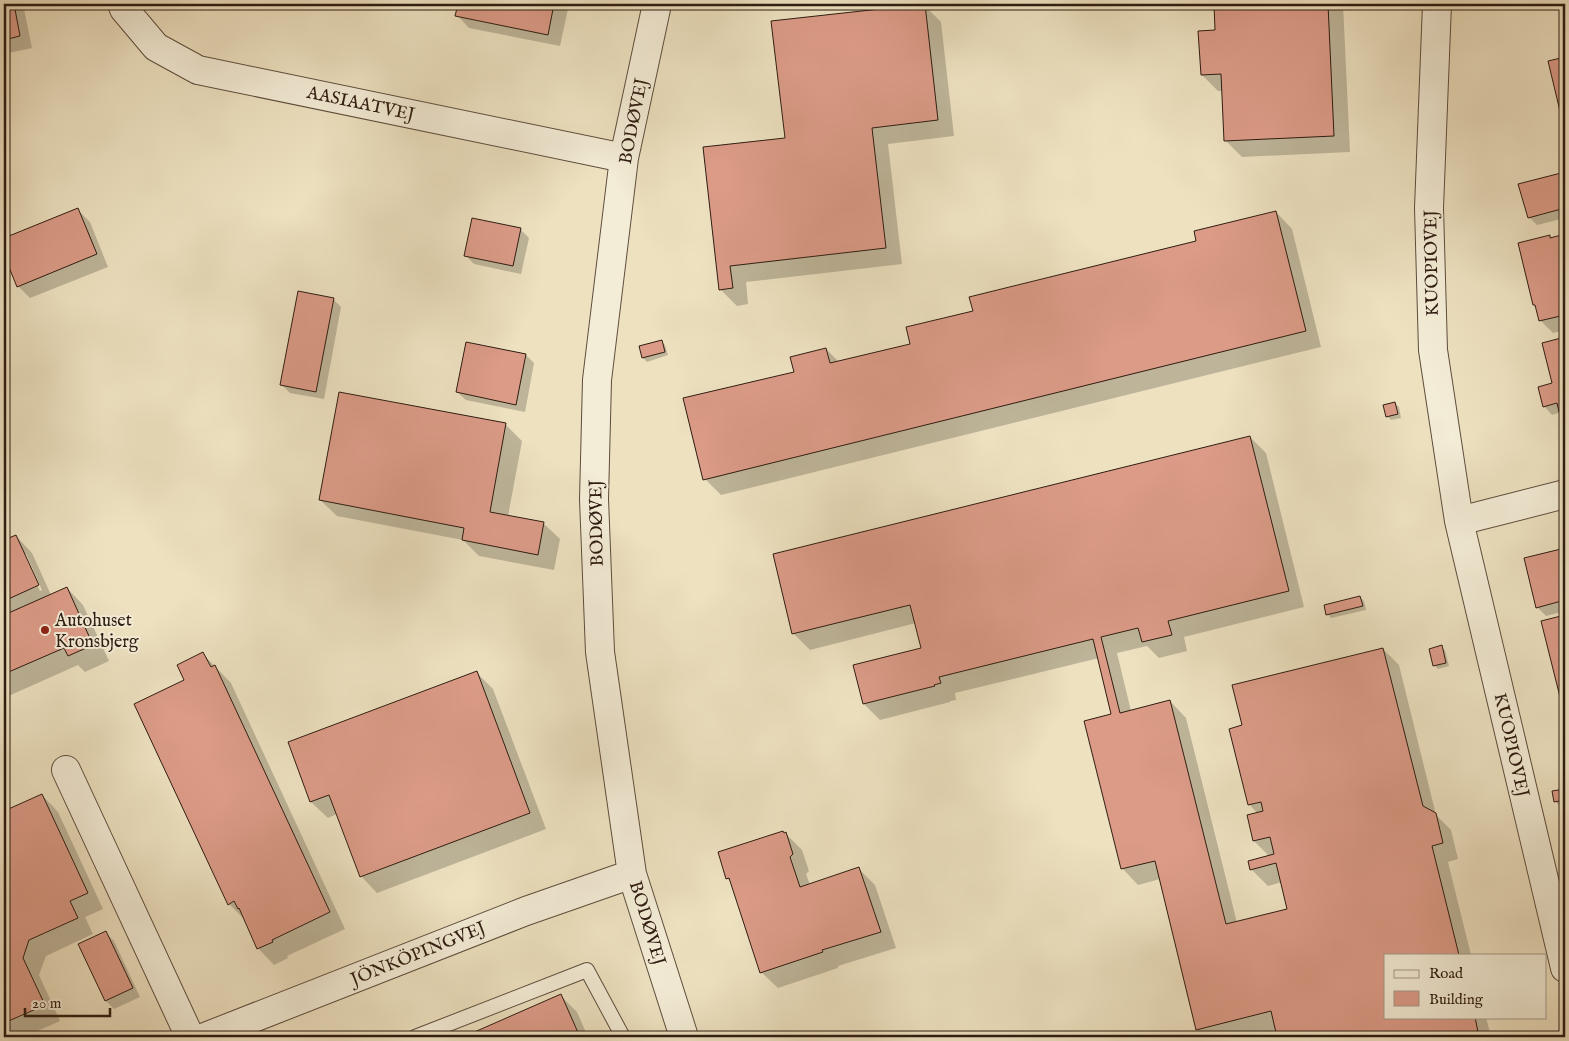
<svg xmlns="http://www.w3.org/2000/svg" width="1569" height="1041" font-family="'IM FELL English',serif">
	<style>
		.shadow { fill: #0003; fill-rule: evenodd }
		.building { fill: #db9b87; stroke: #2f1c11 }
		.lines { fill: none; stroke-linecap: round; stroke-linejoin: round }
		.service-casing { stroke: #5e4d3d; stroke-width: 16 }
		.minor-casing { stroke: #5e4d3d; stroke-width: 30 }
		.service { stroke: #f3ecd6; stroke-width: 14 }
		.minor { stroke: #f3ecd6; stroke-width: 28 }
		.poi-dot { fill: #8f2418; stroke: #f3ecd6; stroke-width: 2 }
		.labels { text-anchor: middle; stroke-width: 4; stroke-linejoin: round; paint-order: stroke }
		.street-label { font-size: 18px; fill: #2f1c11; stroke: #f3ecd6 }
		.poi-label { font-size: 18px; fill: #2f1c11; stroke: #f3ecd6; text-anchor: start }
	</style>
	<rect width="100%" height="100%" fill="#ede1c0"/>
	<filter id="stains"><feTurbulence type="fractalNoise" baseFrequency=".004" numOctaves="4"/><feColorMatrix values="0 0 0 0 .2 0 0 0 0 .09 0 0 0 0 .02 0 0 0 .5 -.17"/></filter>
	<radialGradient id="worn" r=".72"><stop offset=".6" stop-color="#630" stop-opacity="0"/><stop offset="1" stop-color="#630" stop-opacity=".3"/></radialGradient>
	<path class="shadow" d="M 4,4 L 23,4 L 32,48 L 4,54 Z
		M 459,4 L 569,4 L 560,46 L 469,28 L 457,15 Z
		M 1215,4 L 1343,4 L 1350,152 L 1242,157 L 1226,141 L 1223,91 L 1218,91 L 1202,75 L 1216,31 Z
		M 924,5 L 941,22 L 954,136 L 888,144 L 902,264 L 746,282 L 748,304 L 737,306 L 720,289 L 704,148 L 786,140 Z
		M 1565,58 L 1565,127 L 1550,62 Z
		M 1565,173 L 1565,218 L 1537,225 L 1529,217 L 1520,185 Z
		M 77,209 L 90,222 L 108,267 L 30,298 L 18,286 L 4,252 L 4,240 Z
		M 1276,212 L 1292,229 L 1321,347 L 721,495 L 705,479 L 795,372 L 826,349 L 839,362 L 912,345 L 974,312 L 1198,242 Z
		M 520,229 L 529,238 L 521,274 L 474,264 L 466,256 Z
		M 1565,235 L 1565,330 L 1553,333 L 1541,321 L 1537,308 L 1534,304 L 1549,237 L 1551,239 Z
		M 333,299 L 341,307 L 324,399 L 290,393 L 282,385 Z
		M 1565,338 L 1565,416 L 1561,412 L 1552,415 L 1544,406 L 1554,384 L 1543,344 Z
		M 661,341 L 665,345 L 668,355 L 647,362 L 643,358 Z
		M 526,355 L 534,363 L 525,412 L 466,400 L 457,392 Z
		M 340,394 L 506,425 L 522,441 L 508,516 L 543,523 L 560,539 L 554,570 L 479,556 L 463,540 L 337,516 L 320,500 Z
		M 1395,404 L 1399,407 L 1401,418 L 1391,420 L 1387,416 Z
		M 1250,437 L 1266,453 L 1304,607 L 1184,637 L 1187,651 L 1159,658 L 1147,646 L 1117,653 L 1131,711 L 1170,701 L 1186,718 L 1237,923 L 1289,910 L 1282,882 L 1268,886 L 1251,869 L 1270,857 L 1254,841 L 1248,816 L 1258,814 L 1249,804 L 1244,726 L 1383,649 L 1399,665 L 1436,815 L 1451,830 L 1458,859 L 1448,862 L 1471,955 L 1385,955 L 1385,1017 L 1486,1017 L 1491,1037 L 1278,1037 L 1277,1030 L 1247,1037 L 1205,1037 L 1197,1029 L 1160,879 L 1138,885 L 1122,868 L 1113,715 L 1099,658 L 955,693 L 956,700 L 950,701 L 950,702 L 880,720 L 864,704 L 922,649 L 916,623 L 810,650 L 793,633 Z
		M 16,536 L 32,553 L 51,595 L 67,588 L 83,605 L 109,661 L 85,672 L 78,665 L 4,698 L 4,542 ZM 23,554 L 26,554 L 42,590 L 40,591 Z
		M 1565,549 L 1565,611 L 1546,616 L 1537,607 L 1525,559 Z
		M 1360,597 L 1364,601 L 1366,610 L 1331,618 L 1328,614 Z
		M 1565,616 L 1565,710 L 1542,622 Z
		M 1441,647 L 1445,650 L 1449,666 L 1438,669 L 1434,665 Z
		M 203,654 L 231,683 L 345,929 L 287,956 L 288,958 L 274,965 L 258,948 L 245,920 L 229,904 L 185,681 Z
		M 477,673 L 493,689 L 546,829 L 377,893 L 361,876 L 337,814 L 328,818 L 311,802 L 289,743 Z
		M 1565,790 L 1565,804 L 1559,805 L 1555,801 L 1553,792 Z
		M 42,795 L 58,812 L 103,909 L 85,917 L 93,934 L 46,956 L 39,975 L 60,1021 L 24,1037 L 4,1037 L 4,813 Z
		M 786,834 L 802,850 L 809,871 L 806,874 L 810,885 L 859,869 L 875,885 L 896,948 L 838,966 L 838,968 L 778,988 L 761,972 L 731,882 L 727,878 Z
		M 106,933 L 114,941 L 140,997 L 114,1009 L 106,1001 L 80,945 Z
		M 561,996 L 577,1012 L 588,1037 L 466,1037 Z"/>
	<path class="building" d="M 4,4 L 14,4 L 20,36 L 4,40 Z
		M 458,4 L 554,4 L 548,35 L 455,16 Z
		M 925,4 L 938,120 L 872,128 L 886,248 L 730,266 L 733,288 L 719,290 L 703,147 L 785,138 L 771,21 Z
		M 1214,4 L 1328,4 L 1334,136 L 1224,141 L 1221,74 L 1201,75 L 1198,31 L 1215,30 Z
		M 1565,57 L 1565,132 L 1548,61 Z
		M 1565,172 L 1565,208 L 1528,218 L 1518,184 Z
		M 78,208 L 97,254 L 17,287 L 4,255 L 4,238 Z
		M 1276,211 L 1306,331 L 703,480 L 683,398 L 794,372 L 790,357 L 826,348 L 830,363 L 910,344 L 906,327 L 973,311 L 969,297 L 1196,241 L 1194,231 Z
		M 472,218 L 521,228 L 513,266 L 464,256 Z
		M 1565,234 L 1565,315 L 1539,321 L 1535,305 L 1533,305 L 1518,243 L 1550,235 L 1550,238 Z
		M 298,291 L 334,298 L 316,392 L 280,385 Z
		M 1565,337 L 1565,411 L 1559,412 L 1557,403 L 1543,407 L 1538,387 L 1552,383 L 1542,343 Z
		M 662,340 L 665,352 L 642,358 L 639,346 Z
		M 466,342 L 526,354 L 516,405 L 456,392 Z
		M 339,392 L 506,423 L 490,512 L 544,522 L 538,555 L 462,540 L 464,528 L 319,500 Z
		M 1395,402 L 1398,414 L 1386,417 L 1383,405 Z
		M 1250,436 L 1289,591 L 1168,621 L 1172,635 L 1142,642 L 1138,628 L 1101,637 L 1120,713 L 1170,700 L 1226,924 L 1287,909 L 1276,863 L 1250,870 L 1248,861 L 1274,854 L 1270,837 L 1253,841 L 1247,815 L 1263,811 L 1261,802 L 1248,805 L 1229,729 L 1242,725 L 1232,685 L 1383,648 L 1423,806 L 1436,813 L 1443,843 L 1432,846 L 1459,955 L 1385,955 L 1385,1017 L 1475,1017 L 1479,1037 L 1277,1037 L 1271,1011 L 1196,1030 L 1155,861 L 1121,869 L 1084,721 L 1111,714 L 1093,639 L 939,677 L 941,683 L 934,685 L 935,686 L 863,704 L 853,665 L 921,648 L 910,605 L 792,634 L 773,554 Z
		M 16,535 L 39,585 L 4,601 L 4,540 Z
		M 1565,548 L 1565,600 L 1536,608 L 1524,558 Z
		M 67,587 L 93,645 L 68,656 L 64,648 L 4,674 L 4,615 Z
		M 1360,596 L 1363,606 L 1326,615 L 1324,605 Z
		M 1565,615 L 1565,708 L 1563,709 L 1541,621 Z
		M 1442,645 L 1446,663 L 1433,666 L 1429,649 Z
		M 203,652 L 211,667 L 215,665 L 330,912 L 272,940 L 273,942 L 257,949 L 239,908 L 238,909 L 234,901 L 228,905 L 134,704 L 184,680 L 177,665 Z
		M 477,671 L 530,813 L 360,877 L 329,795 L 310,802 L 288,742 Z
		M 1565,789 L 1565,800 L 1554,802 L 1552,791 Z
		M 42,794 L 88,893 L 70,901 L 78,918 L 29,940 L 23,958 L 45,1005 L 4,1023 L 4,811 Z
		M 783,831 L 784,833 L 786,832 L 793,854 L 790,857 L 800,887 L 859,867 L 881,932 L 822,950 L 823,952 L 760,973 L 729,878 L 726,879 L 718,852 Z
		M 106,931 L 133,988 L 105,1001 L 78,944 Z
		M 561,994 L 580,1037 L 463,1037 Z"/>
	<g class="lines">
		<defs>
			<path id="service" d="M 415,1037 L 587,970 L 623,1037"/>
			<path id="minor" d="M 122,4 L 124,9 L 156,47 L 198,70 L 624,158
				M 657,4 L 624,158 L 597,380 L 594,499 L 600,652 L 632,874 L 684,1037
				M 1437,4 L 1429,208 L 1433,350 L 1459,521 L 1565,968
				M 1459,521 L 1565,494
				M 66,770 L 190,1037
				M 205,1037 L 526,911 L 632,874"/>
		</defs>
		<use href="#service" class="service-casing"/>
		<use href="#minor" class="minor-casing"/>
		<use href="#service" class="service"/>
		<use href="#minor" class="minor"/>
	</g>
	<circle class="poi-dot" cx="45" cy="630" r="5"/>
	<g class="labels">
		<g class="street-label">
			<text transform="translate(361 103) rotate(12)" y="6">AASIAATVEJ</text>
			<text transform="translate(633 121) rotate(-79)" y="6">BODØVEJ</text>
			<text transform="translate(1431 263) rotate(-91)" y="6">KUOPIOVEJ</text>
			<text transform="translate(596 523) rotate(-91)" y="6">BODØVEJ</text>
			<text transform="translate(1512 745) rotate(77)" y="6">KUOPIOVEJ</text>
			<text transform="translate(648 923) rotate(73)" y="6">BODØVEJ</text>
			<text transform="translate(418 953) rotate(-22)" y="6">JÖNKÖPINGVEJ</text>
		</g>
		<g class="poi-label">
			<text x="55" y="626">Autohuset<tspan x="55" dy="21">Kronsbjerg</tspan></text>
		</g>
	</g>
	<rect width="1569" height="1041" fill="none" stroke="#ede1c0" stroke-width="20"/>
	<rect x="5" y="5" width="1559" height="1031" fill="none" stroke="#2f1c11" stroke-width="2.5"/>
	<rect x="10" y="10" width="1549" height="1021" fill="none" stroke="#2f1c11"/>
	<rect x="1384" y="954" width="162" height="65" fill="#f3ecd6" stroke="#a59987"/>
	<rect x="1394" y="970" width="25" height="8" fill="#f3ecd6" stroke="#a59987"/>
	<text x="1429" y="978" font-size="15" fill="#2f1c11">Road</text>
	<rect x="1394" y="991" width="25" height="15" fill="#db9b87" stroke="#a59987"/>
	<text x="1429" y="1004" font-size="15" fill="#2f1c11">Building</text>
	<path d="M25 1008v8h85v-8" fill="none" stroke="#2f1c11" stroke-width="2.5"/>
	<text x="32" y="1008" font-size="15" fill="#2f1c11" stroke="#f3ecd6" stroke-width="4" paint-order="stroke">20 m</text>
	<rect width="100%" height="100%" filter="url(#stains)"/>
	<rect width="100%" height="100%" fill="url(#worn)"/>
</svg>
